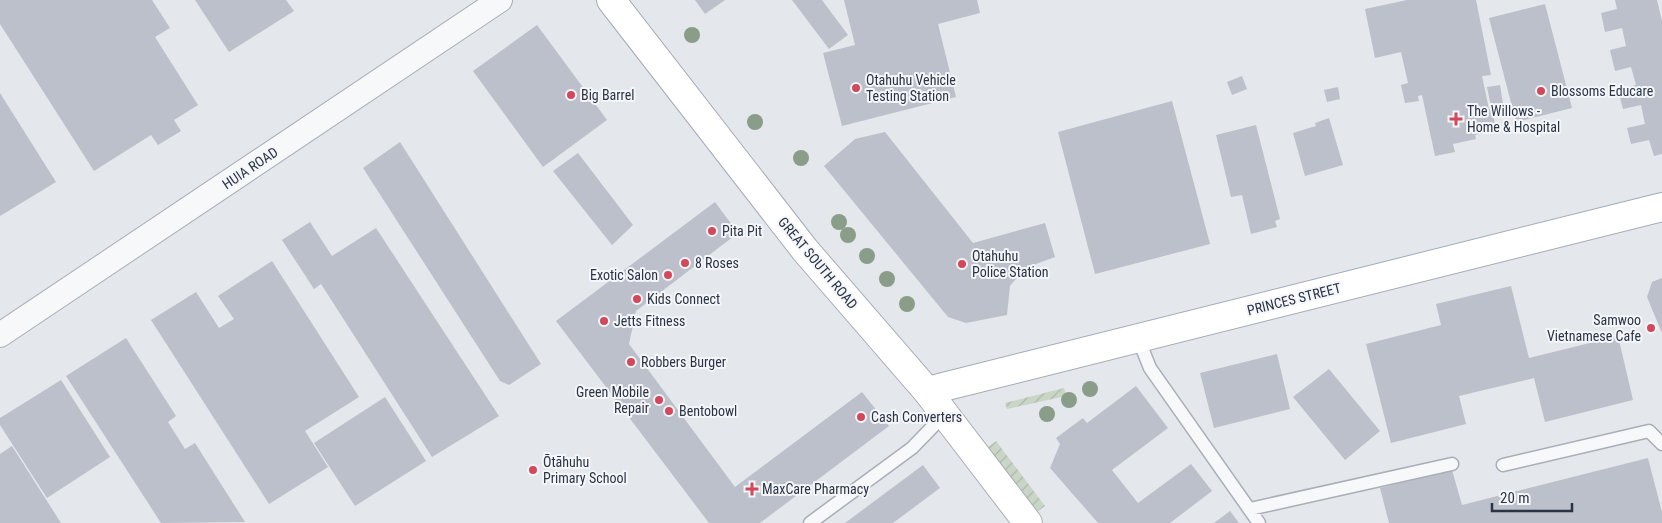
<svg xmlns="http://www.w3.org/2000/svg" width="1662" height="523" font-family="'Roboto Condensed',sans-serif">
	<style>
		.garden { fill: url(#garden-furrows) }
		.building { fill: #bbc0ca }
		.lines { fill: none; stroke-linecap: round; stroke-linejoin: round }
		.lane-casing { stroke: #a9aeb7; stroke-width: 15 }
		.street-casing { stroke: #a9aeb7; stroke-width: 26 }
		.secondary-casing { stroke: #a9aeb7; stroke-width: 30 }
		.primary-casing { stroke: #a3abb8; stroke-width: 30 }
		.lane { stroke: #f7f8fa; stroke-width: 12 }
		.street { stroke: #f7f8fa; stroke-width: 24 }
		.secondary { stroke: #fff; stroke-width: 28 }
		.primary { stroke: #fff; stroke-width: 28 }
		.tree { fill: #899d89 }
		.poi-dot { fill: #d1495b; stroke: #f4f6f9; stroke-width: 2 }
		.labels { text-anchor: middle; stroke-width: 4; stroke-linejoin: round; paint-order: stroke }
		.poi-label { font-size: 14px; fill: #2b3445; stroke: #f4f6f9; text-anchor: start }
		.street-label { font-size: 14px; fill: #2b3445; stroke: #f4f6f9 }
	</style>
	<defs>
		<pattern id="garden-furrows" width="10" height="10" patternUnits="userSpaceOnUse" patternTransform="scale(1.25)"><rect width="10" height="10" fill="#c9d6c5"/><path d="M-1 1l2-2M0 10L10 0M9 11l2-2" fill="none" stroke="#adb8ab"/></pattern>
	</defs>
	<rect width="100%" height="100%" fill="#e4e7ec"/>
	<path class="garden" d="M 1064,388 L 1066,396 L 1007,409 L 1005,403 Z
		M 996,441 L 1045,506 L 1037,512 L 988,447 Z"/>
	<path class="building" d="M 0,0 L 152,0 L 170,28 L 155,37 L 198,105 L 174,120 L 181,131 L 158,145 L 151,135 L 94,171 L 0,24 Z
		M 195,0 L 286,0 L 294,11 L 229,52 Z
		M 695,0 L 725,0 L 705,14 Z
		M 792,0 L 822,0 L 848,35 L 829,49 Z
		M 844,0 L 977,0 L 980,13 L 938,24 L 956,97 L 842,126 L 823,53 L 855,45 Z
		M 1407,0 L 1476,0 L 1491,75 L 1482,76 L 1489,109 L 1492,108 L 1496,130 L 1475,135 L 1476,139 L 1453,144 L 1455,152 L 1435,156 L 1422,95 L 1418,96 L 1419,101 L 1405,103 L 1401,85 L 1408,83 L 1401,52 L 1375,58 L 1365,9 Z
		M 1615,0 L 1657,0 L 1662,21 L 1662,154 L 1654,156 L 1649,140 L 1631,144 L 1627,128 L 1645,124 L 1641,105 L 1623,109 L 1618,90 L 1636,85 L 1631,67 L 1615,71 L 1610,50 L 1626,46 L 1622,28 L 1605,32 L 1601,13 L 1617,9 Z
		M 1545,4 L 1572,108 L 1516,122 L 1489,18 Z
		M 537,25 L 607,120 L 543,167 L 473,71 Z
		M 1242,76 L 1247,89 L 1232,95 L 1227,82 Z
		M 1500,85 L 1503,104 L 1491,106 L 1487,87 Z
		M 1338,87 L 1340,99 L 1327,102 L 1324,90 Z
		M 0,93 L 56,182 L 0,216 Z
		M 1172,101 L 1210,244 L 1095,274 L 1058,132 Z
		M 1329,118 L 1343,165 L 1305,176 L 1293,133 L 1316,126 L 1315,123 Z
		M 1256,125 L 1280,219 L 1275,221 L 1277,227 L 1251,234 L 1242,195 L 1231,197 L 1216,135 Z
		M 885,132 L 973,243 L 1045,223 L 1055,257 L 1025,268 L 1010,286 L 1007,315 L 966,323 L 948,317 L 824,166 L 855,139 Z
		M 400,142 L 541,364 L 509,385 L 500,381 L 363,168 Z
		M 578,153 L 633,225 L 612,245 L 553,171 Z
		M 715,202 L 738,233 L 636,311 L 629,344 L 735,487 L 862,392 L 889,426 L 760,523 L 709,523 L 556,321 Z
		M 310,222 L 332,256 L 376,228 L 499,416 L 432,457 L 321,284 L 314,289 L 282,240 Z
		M 272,261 L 359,397 L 305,431 L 328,467 L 269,504 L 151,320 L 196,292 L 219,328 L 234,319 L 218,296 Z
		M 1662,278 L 1662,333 L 1647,297 L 1652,282 Z
		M 1511,286 L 1529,358 L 1618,336 L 1633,400 L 1545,422 L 1534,378 L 1459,396 L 1466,424 L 1391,443 L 1366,344 L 1441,325 L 1436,304 Z
		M 126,338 L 176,416 L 168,422 L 185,449 L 195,443 L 245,522 L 161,523 L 66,376 Z
		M 1277,354 L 1290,409 L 1214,428 L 1200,373 Z
		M 1329,369 L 1380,431 L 1345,460 L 1293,397 Z
		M 61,380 L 110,457 L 47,498 L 0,425 L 0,418 Z
		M 1136,386 L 1168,428 L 1112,470 L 1138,503 L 1191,464 L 1212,491 L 1170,523 L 1098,523 L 1050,468 L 1060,444 L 1056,438 L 1083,418 L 1087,423 Z
		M 385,397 L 426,461 L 355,506 L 314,443 Z
		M 12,446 L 61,523 L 0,523 L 0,454 Z
		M 1648,458 L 1662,512 L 1662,523 L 1389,523 L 1380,488 L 1452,470 L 1462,505 Z
		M 923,465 L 940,488 L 893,523 L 845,523 Z
		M 1230,511 L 1239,523 L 1214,523 Z"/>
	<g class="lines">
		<defs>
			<path id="lane" d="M 1138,338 L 1150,368 L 1259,523
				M 1503,465 L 1649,431 L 1662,444
				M 1250,509 L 1452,464
				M 810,523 L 912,448 L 945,414"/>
			<path id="street" d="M 0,335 L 500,0"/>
			<path id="secondary" d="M 927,391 L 1028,523"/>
			<path id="primary" d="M 611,0 L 805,250 L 927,391 L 1662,207"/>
		</defs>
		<use href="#lane" class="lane-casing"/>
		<use href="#street" class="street-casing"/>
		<use href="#secondary" class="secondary-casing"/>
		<use href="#primary" class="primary-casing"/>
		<use href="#lane" class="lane"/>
		<use href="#street" class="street"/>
		<use href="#secondary" class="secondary"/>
		<use href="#primary" class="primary"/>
	</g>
	<g class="tree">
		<circle cx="692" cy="35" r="8"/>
		<circle cx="755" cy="122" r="8"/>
		<circle cx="801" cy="158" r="8"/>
		<circle cx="839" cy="222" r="8"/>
		<circle cx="848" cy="235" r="8"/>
		<circle cx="867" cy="256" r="8"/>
		<circle cx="887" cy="279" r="8"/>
		<circle cx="907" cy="304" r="8"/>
		<circle cx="1090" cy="389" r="8"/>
		<circle cx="1069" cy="400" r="8"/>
		<circle cx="1047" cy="414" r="8"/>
	</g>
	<g class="poi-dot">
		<circle cx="856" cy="88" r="5"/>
		<circle cx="1541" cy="91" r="5"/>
		<circle cx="571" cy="95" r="5"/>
		<path d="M1453.5 111.5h5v5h5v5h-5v5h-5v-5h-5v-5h5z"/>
		<circle cx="712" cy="231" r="5"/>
		<circle cx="685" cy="263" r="5"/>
		<circle cx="962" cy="264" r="5"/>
		<circle cx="668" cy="275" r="5"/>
		<circle cx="637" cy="299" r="5"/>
		<circle cx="604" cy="321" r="5"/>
		<circle cx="1651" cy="328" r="5"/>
		<circle cx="631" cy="362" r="5"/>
		<circle cx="659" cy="400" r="5"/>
		<circle cx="669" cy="411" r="5"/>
		<circle cx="861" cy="417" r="5"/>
		<circle cx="533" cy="470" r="5"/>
		<path d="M749.5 481.5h5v5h5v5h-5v5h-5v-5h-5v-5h5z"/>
	</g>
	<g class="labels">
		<g class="poi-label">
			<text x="866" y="85">Otahuhu Vehicle<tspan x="866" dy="16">Testing Station</tspan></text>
			<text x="1551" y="96">Blossoms Educare</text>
			<text x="581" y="100">Big Barrel</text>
			<text x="1467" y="116">The Willows -<tspan x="1467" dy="16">Home &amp; Hospital</tspan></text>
			<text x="722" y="236">Pita Pit</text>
			<text x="972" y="261">Otahuhu<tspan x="972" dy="16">Police Station</tspan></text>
			<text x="695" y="268">8 Roses</text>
			<text x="658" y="280" text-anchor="end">Exotic Salon</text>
			<text x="647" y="304">Kids Connect</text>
			<text x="1641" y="325" text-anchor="end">Samwoo<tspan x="1641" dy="16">Vietnamese Cafe</tspan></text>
			<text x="614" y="326">Jetts Fitness</text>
			<text x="641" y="367">Robbers Burger</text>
			<text x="649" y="397" text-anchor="end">Green Mobile<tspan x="649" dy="16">Repair</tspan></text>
			<text x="679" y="416">Bentobowl</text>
			<text x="871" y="422">Cash Converters</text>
			<text x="543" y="467">Ōtāhuhu<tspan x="543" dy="16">Primary School</tspan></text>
			<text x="762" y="494">MaxCare Pharmacy</text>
		</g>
		<g class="street-label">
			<text transform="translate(250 168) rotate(-34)" y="5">HUIA ROAD</text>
			<text transform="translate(818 263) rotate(50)" y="5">GREAT SOUTH ROAD</text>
			<text transform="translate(1294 299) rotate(-14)" y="5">PRINCES STREET</text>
		</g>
	</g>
	<path d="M1492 503v8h80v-8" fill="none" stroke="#2b3445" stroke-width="2.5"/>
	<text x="1500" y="503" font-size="15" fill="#2b3445" stroke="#f4f6f9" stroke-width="4" paint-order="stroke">20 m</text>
</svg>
